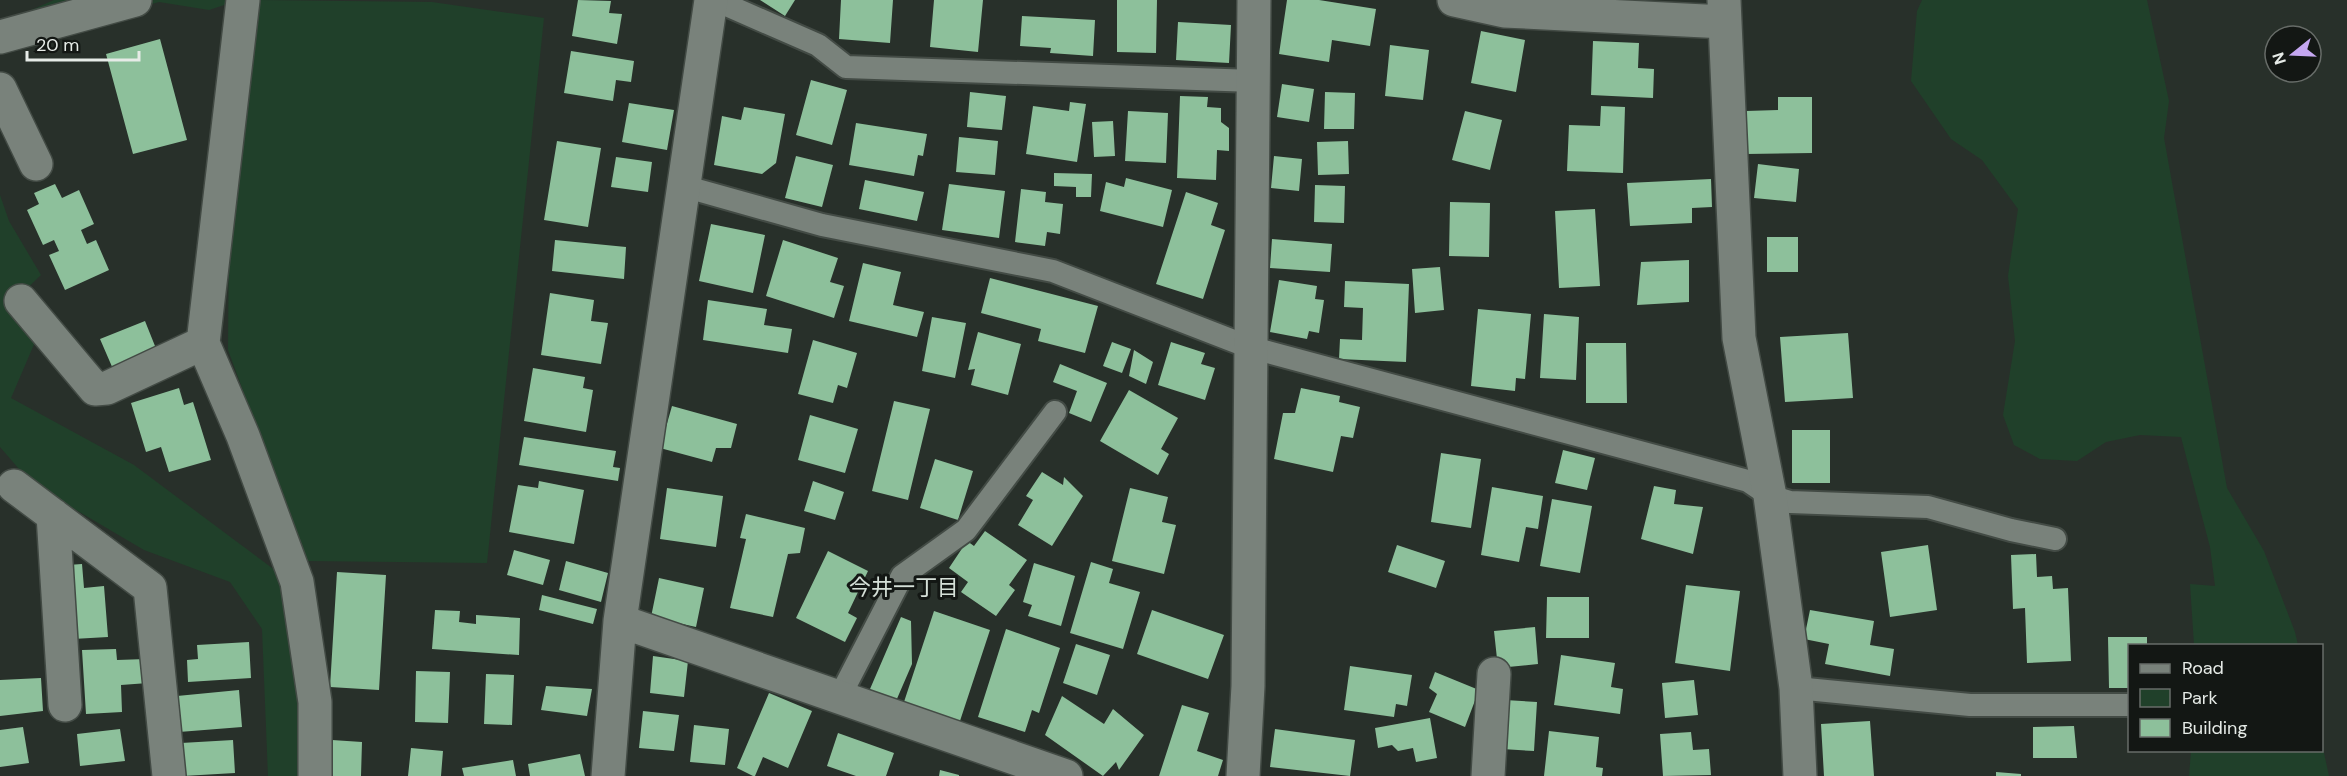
<svg xmlns="http://www.w3.org/2000/svg" width="2347" height="776" font-family="'DM Sans','Noto Sans JP',sans-serif">
	<style>
		.green { fill: #20402a }
		.building { fill: #8dc09b }
		.lines { fill: none; stroke-linecap: round; stroke-linejoin: round }
		.service-casing { stroke: #434b45; stroke-width: 26 }
		.minor-casing { stroke: #434b45; stroke-width: 36 }
		.service { stroke: #79827b; stroke-width: 22 }
		.minor { stroke: #79827b; stroke-width: 33 }
		.labels { text-anchor: middle; stroke-width: 6; stroke-linejoin: round; paint-order: stroke }
		.neighbourhood-label { font-size: 22px; fill: #d5e0d8; stroke: #131714 }
	</style>
	<rect width="100%" height="100%" fill="#28302a"/>
	<path class="green" d="M 54,0 L 239,0 L 209,10 L 159,2 L 67,28 L 29,11 Z
		M 257,0 L 432,2 L 544,18 L 487,563 L 306,561 L 228,350 L 230,112 Z
		M 1922,0 L 2147,0 L 2169,101 L 2164,138 L 2227,488 L 2264,551 L 2295,632 L 2298,645 L 2194,645 L 2190,584 L 2215,586 L 2210,547 L 2181,437 L 2140,435 L 2106,442 L 2077,461 L 2040,459 L 2014,445 L 2003,415 L 2015,341 L 2008,276 L 2018,209 L 1982,160 L 1951,139 L 1911,81 L 1917,11 Z
		M 0,195 L 9,221 L 41,275 L 14,301 L 35,342 L 11,398 L 134,465 L 284,577 L 308,776 L 268,776 L 262,629 L 230,582 L 144,550 L 32,484 L 0,447 Z
		M 2322,744 L 2329,776 L 2189,776 L 2191,751 L 2322,750 Z"/>
	<path class="building" d="M 578,0 L 611,1 L 609,13 L 622,14 L 617,44 L 572,36 Z
		M 760,0 L 795,0 L 785,16 Z
		M 841,0 L 893,0 L 890,43 L 839,39 Z
		M 934,0 L 983,0 L 978,52 L 930,47 Z
		M 1117,0 L 1157,0 L 1156,53 L 1117,52 Z
		M 1287,0 L 1319,0 L 1376,9 L 1370,46 L 1332,40 L 1329,62 L 1279,54 Z
		M 1022,16 L 1095,20 L 1093,56 L 1050,53 L 1051,48 L 1020,46 Z
		M 1178,22 L 1231,25 L 1229,63 L 1176,60 Z
		M 1481,31 L 1525,40 L 1516,92 L 1471,83 Z
		M 160,39 L 187,140 L 133,154 L 106,54 Z
		M 1593,41 L 1639,43 L 1638,68 L 1654,69 L 1653,98 L 1591,95 Z
		M 1390,45 L 1429,50 L 1423,100 L 1385,96 Z
		M 571,51 L 634,61 L 631,82 L 616,80 L 613,101 L 564,93 Z
		M 811,80 L 847,90 L 832,145 L 796,135 Z
		M 1282,84 L 1314,89 L 1309,122 L 1277,117 Z
		M 970,92 L 1006,96 L 1002,130 L 967,127 Z
		M 1325,92 L 1355,93 L 1354,129 L 1324,129 Z
		M 1180,96 L 1208,97 L 1207,107 L 1221,108 L 1221,122 L 1229,128 L 1229,151 L 1217,150 L 1216,180 L 1177,178 Z
		M 1778,97 L 1812,97 L 1812,153 L 1746,154 L 1746,111 L 1778,110 Z
		M 1070,102 L 1086,104 L 1077,162 L 1026,154 L 1033,106 L 1069,111 Z
		M 629,103 L 674,110 L 667,150 L 622,142 Z
		M 1601,106 L 1625,107 L 1623,173 L 1567,171 L 1569,125 L 1600,126 Z
		M 744,107 L 785,114 L 776,163 L 762,174 L 714,165 L 722,116 L 741,120 Z
		M 1128,111 L 1168,113 L 1166,163 L 1125,161 Z
		M 1465,111 L 1502,120 L 1490,170 L 1452,160 Z
		M 1113,121 L 1115,156 L 1094,157 L 1092,122 Z
		M 856,123 L 927,134 L 923,156 L 918,155 L 914,176 L 849,165 Z
		M 959,137 L 998,141 L 995,175 L 956,172 Z
		M 557,141 L 601,148 L 588,227 L 544,220 Z
		M 1348,141 L 1349,174 L 1318,175 L 1317,142 Z
		M 796,156 L 833,165 L 822,207 L 785,198 Z
		M 1274,156 L 1302,159 L 1299,191 L 1271,188 Z
		M 616,157 L 652,162 L 648,192 L 611,187 Z
		M 1758,164 L 1799,169 L 1796,202 L 1754,198 Z
		M 1054,173 L 1092,174 L 1091,197 L 1076,197 L 1076,187 L 1054,186 Z
		M 1126,178 L 1172,190 L 1163,227 L 1100,211 L 1106,182 L 1124,187 Z
		M 1711,179 L 1712,207 L 1692,208 L 1692,223 L 1630,226 L 1627,183 Z
		M 865,180 L 924,192 L 917,221 L 859,209 Z
		M 55,184 L 62,198 L 79,190 L 94,224 L 81,230 L 87,244 L 96,240 L 109,270 L 65,290 L 49,255 L 59,251 L 54,240 L 43,245 L 27,210 L 39,204 L 34,193 Z
		M 949,184 L 1005,191 L 999,238 L 942,230 Z
		M 1315,185 L 1345,186 L 1344,223 L 1314,222 Z
		M 1021,189 L 1046,192 L 1045,202 L 1063,204 L 1060,234 L 1047,232 L 1045,246 L 1015,242 Z
		M 1186,192 L 1218,203 L 1211,225 L 1225,230 L 1203,299 L 1156,284 Z
		M 1450,202 L 1490,203 L 1489,257 L 1449,256 Z
		M 1595,209 L 1600,286 L 1559,288 L 1555,211 Z
		M 711,224 L 765,235 L 753,293 L 699,281 Z
		M 1767,237 L 1798,237 L 1798,272 L 1767,272 Z
		M 1272,239 L 1332,244 L 1330,272 L 1270,268 Z
		M 555,240 L 626,247 L 624,279 L 552,271 Z
		M 783,240 L 838,258 L 830,282 L 844,286 L 834,318 L 766,296 Z
		M 1689,260 L 1689,302 L 1637,305 L 1641,262 Z
		M 863,263 L 901,272 L 893,305 L 924,312 L 917,337 L 849,321 Z
		M 1440,267 L 1444,310 L 1415,313 L 1412,269 Z
		M 990,278 L 1098,306 L 1085,353 L 1038,341 L 1041,329 L 981,313 Z
		M 1279,280 L 1317,286 L 1315,299 L 1324,300 L 1319,333 L 1309,331 L 1307,339 L 1270,332 Z
		M 1345,281 L 1409,284 L 1406,362 L 1339,359 L 1340,339 L 1362,340 L 1363,308 L 1344,307 Z
		M 550,293 L 594,300 L 591,321 L 608,323 L 601,364 L 541,355 Z
		M 708,300 L 767,309 L 764,325 L 792,329 L 788,353 L 703,340 Z
		M 1478,309 L 1531,314 L 1525,379 L 1516,378 L 1515,391 L 1471,386 Z
		M 1544,314 L 1579,317 L 1576,380 L 1540,378 Z
		M 932,317 L 966,323 L 955,378 L 922,371 Z
		M 145,321 L 157,351 L 113,369 L 100,339 Z
		M 978,332 L 1021,344 L 1008,395 L 971,385 L 975,369 L 968,370 Z
		M 1848,333 L 1853,398 L 1785,402 L 1780,337 Z
		M 813,340 L 857,353 L 847,388 L 838,385 L 833,403 L 798,394 Z
		M 1112,342 L 1131,349 L 1122,373 L 1103,366 Z
		M 1171,342 L 1205,353 L 1201,364 L 1215,368 L 1205,400 L 1158,385 Z
		M 1586,343 L 1626,343 L 1627,403 L 1586,403 Z
		M 1134,350 L 1153,362 L 1146,384 L 1129,376 Z
		M 1060,364 L 1107,383 L 1091,422 L 1069,413 L 1077,391 L 1053,382 Z
		M 533,368 L 585,377 L 583,388 L 593,390 L 586,432 L 524,421 Z
		M 179,388 L 184,405 L 193,402 L 211,460 L 169,472 L 161,447 L 146,452 L 131,403 Z
		M 1301,388 L 1340,396 L 1339,402 L 1360,407 L 1353,438 L 1341,436 L 1333,472 L 1274,459 L 1283,413 L 1295,413 Z
		M 1129,390 L 1178,418 L 1161,449 L 1169,454 L 1158,475 L 1100,441 Z
		M 894,401 L 930,409 L 908,500 L 872,491 Z
		M 672,406 L 737,424 L 731,448 L 716,448 L 712,462 L 660,448 Z
		M 810,415 L 858,429 L 845,473 L 798,460 Z
		M 1792,430 L 1830,430 L 1830,483 L 1792,483 Z
		M 524,437 L 616,451 L 613,467 L 620,468 L 618,481 L 519,465 Z
		M 1563,450 L 1595,458 L 1587,490 L 1555,483 Z
		M 1441,453 L 1481,459 L 1471,528 L 1431,522 Z
		M 935,459 L 973,471 L 958,520 L 920,508 Z
		M 1042,472 L 1063,485 L 1064,477 L 1083,496 L 1052,546 L 1018,525 L 1033,500 L 1026,496 Z
		M 539,481 L 584,490 L 574,544 L 509,532 L 518,485 L 538,488 Z
		M 813,481 L 844,492 L 835,520 L 804,511 Z
		M 1654,486 L 1676,490 L 1674,504 L 1703,507 L 1693,554 L 1641,539 Z
		M 1492,487 L 1543,496 L 1538,529 L 1526,527 L 1519,562 L 1481,555 Z
		M 667,488 L 723,496 L 716,547 L 660,539 Z
		M 1130,488 L 1168,497 L 1162,522 L 1176,525 L 1164,574 L 1112,561 Z
		M 1552,499 L 1592,506 L 1580,573 L 1540,566 Z
		M 746,514 L 805,528 L 800,553 L 788,554 L 773,617 L 730,608 L 746,539 L 740,538 Z
		M 985,531 L 1027,560 L 1009,585 L 1015,590 L 996,616 L 961,592 L 968,582 L 949,568 L 967,541 L 974,546 Z
		M 1397,545 L 1445,561 L 1436,588 L 1388,572 Z
		M 1928,545 L 1937,610 L 1890,617 L 1881,552 Z
		M 514,550 L 550,560 L 543,585 L 507,575 Z
		M 828,551 L 868,571 L 848,613 L 857,618 L 845,642 L 796,618 Z
		M 2036,554 L 2037,577 L 2052,576 L 2053,589 L 2068,588 L 2071,661 L 2027,663 L 2025,608 L 2013,609 L 2011,555 Z
		M 566,561 L 608,573 L 601,602 L 559,590 Z
		M 1091,562 L 1113,569 L 1109,583 L 1140,592 L 1123,649 L 1070,633 Z
		M 1034,563 L 1075,576 L 1061,626 L 1028,616 L 1032,605 L 1023,602 Z
		M 82,564 L 84,588 L 104,586 L 108,637 L 73,639 L 68,565 Z
		M 337,572 L 386,575 L 379,690 L 330,687 Z
		M 659,578 L 704,588 L 696,627 L 651,617 Z
		M 1686,585 L 1740,591 L 1730,671 L 1675,663 Z
		M 542,595 L 597,609 L 593,624 L 539,610 Z
		M 1547,597 L 1589,597 L 1589,638 L 1546,638 Z
		M 435,610 L 460,611 L 459,622 L 476,624 L 476,615 L 520,618 L 519,655 L 432,649 Z
		M 1152,610 L 1224,635 L 1208,679 L 1137,654 Z
		M 1810,610 L 1874,621 L 1870,645 L 1894,649 L 1890,676 L 1825,664 L 1829,644 L 1804,639 Z
		M 934,611 L 990,630 L 957,730 L 901,711 Z
		M 901,617 L 911,621 L 912,664 L 893,708 L 867,696 Z
		M 1535,627 L 1538,664 L 1498,668 L 1494,631 Z
		M 1006,629 L 1060,648 L 1039,713 L 1032,710 L 1025,732 L 978,717 Z
		M 2108,637 L 2147,637 L 2147,646 L 2130,646 L 2130,688 L 2109,688 Z
		M 249,642 L 251,678 L 188,682 L 187,660 L 198,659 L 197,645 Z
		M 1076,644 L 1110,655 L 1097,695 L 1063,683 Z
		M 116,649 L 117,660 L 146,659 L 148,683 L 121,685 L 122,712 L 86,714 L 82,650 Z
		M 1561,655 L 1615,663 L 1611,687 L 1623,689 L 1620,714 L 1554,705 Z
		M 653,656 L 688,661 L 684,697 L 650,693 Z
		M 1350,666 L 1412,675 L 1407,706 L 1396,704 L 1394,717 L 1344,710 Z
		M 416,671 L 450,672 L 448,723 L 415,722 Z
		M 1435,672 L 1479,690 L 1465,727 L 1429,712 L 1437,694 L 1429,688 Z
		M 486,674 L 514,675 L 512,725 L 484,724 Z
		M 41,678 L 43,711 L 0,716 L 0,680 Z
		M 1694,680 L 1698,715 L 1665,718 L 1662,683 Z
		M 546,686 L 592,689 L 587,716 L 541,710 Z
		M 239,690 L 242,727 L 179,732 L 177,696 Z
		M 769,693 L 812,711 L 788,768 L 763,757 L 755,776 L 753,776 L 737,768 Z
		M 1062,696 L 1104,724 L 1113,709 L 1144,735 L 1119,770 L 1116,762 L 1103,776 L 1045,735 Z
		M 1505,700 L 1537,702 L 1534,751 L 1502,749 Z
		M 1182,705 L 1209,713 L 1197,751 L 1223,760 L 1218,776 L 1159,776 Z
		M 643,711 L 679,715 L 674,751 L 639,748 Z
		M 1430,718 L 1437,758 L 1416,762 L 1413,748 L 1398,751 L 1392,745 L 1378,748 L 1375,728 Z
		M 1870,721 L 1874,776 L 1824,776 L 1821,724 Z
		M 694,725 L 729,729 L 725,765 L 690,762 Z
		M 2074,726 L 2077,758 L 2033,758 L 2033,727 Z
		M 23,727 L 29,763 L 0,767 L 0,730 Z
		M 120,729 L 125,761 L 80,766 L 77,734 Z
		M 1275,729 L 1355,740 L 1350,776 L 1270,767 Z
		M 1549,731 L 1599,737 L 1596,767 L 1603,768 L 1602,776 L 1544,776 Z
		M 1691,732 L 1693,750 L 1709,749 L 1711,775 L 1663,776 L 1660,734 Z
		M 838,733 L 894,753 L 886,776 L 856,776 L 827,766 Z
		M 233,740 L 235,773 L 183,776 L 181,743 Z
		M 332,740 L 362,742 L 361,776 L 330,776 Z
		M 411,748 L 443,751 L 441,776 L 408,776 Z
		M 580,754 L 585,776 L 530,776 L 528,764 Z
		M 513,760 L 516,776 L 464,776 L 462,768 Z
		M 940,770 L 959,775 L 959,776 L 939,776 Z
		M 1996,772 L 2021,774 L 2021,776 L 1996,776 Z"/>
	<g class="lines">
		<defs>
			<path id="service" d="M 715,0 L 818,45 L 846,67 L 1254,81
				M 683,186 L 822,225 L 1053,271 L 1249,347 L 1748,481 L 1770,496 L 1790,502 L 1928,507 L 2011,530 L 2055,539
				M 1796,688 L 1970,705 L 2130,705
				M 839,698 L 902,576 L 966,530 L 1055,412"/>
			<path id="minor" d="M 1454,0 L 1504,11 L 1725,22
				M 1724,0 L 1739,338 L 1770,496 L 1796,688 L 1800,776
				M 0,37 L 135,0
				M 0,89 L 36,164
				M 21,301 L 95,389 L 107,388 L 203,343 L 243,436 L 297,582 L 315,702 L 315,776
				M 203,343 L 243,0
				M 14,486 L 150,588 L 169,776
				M 53,515 L 65,705
				M 620,621 L 1066,776
				M 608,776 L 620,621 L 711,0
				M 1243,776 L 1248,686 L 1254,0
				M 1488,776 L 1494,674"/>
		</defs>
		<use href="#service" class="service-casing"/>
		<use href="#minor" class="minor-casing"/>
		<use href="#service" class="service"/>
		<use href="#minor" class="minor"/>
	</g>
	<g class="labels">
		<g class="neighbourhood-label">
			<text x="904" y="595">今井一丁目</text>
		</g>
	</g>
	<rect x="2128" y="644" width="195" height="108" fill="#131714" stroke="#676c68" stroke-width="1.5"/>
	<rect x="2140" y="664" width="30" height="9" fill="#79827b" stroke="#676c68" stroke-width="1.5"/>
	<text x="2182" y="674" font-size="18" fill="#e6ebe7">Road</text>
	<rect x="2140" y="689" width="30" height="18" fill="#20402a" stroke="#676c68" stroke-width="1.5"/>
	<text x="2182" y="704" font-size="18" fill="#e6ebe7">Park</text>
	<rect x="2140" y="719" width="30" height="18" fill="#8dc09b" stroke="#676c68" stroke-width="1.5"/>
	<text x="2182" y="734" font-size="18" fill="#e6ebe7">Building</text>
	<g transform="translate(2293 54) rotate(252)"><circle r="28" fill="#131714" stroke="#676c68" stroke-width="1.5"/>
	<path d="M0-4.5L10 22L0 15L-10 22Z" fill="#c5a7f1"/>
	<text y="-9" font-size="16" font-weight="bold" text-anchor="middle" fill="#e6ebe7">N</text>
	</g>
	<path d="M27 51v9h112v-9" fill="none" stroke="#e6ebe7" stroke-width="3"/>
	<text x="36" y="51" font-size="18" fill="#e6ebe7" stroke="#131714" stroke-width="4.5" paint-order="stroke">20 m</text>
</svg>
